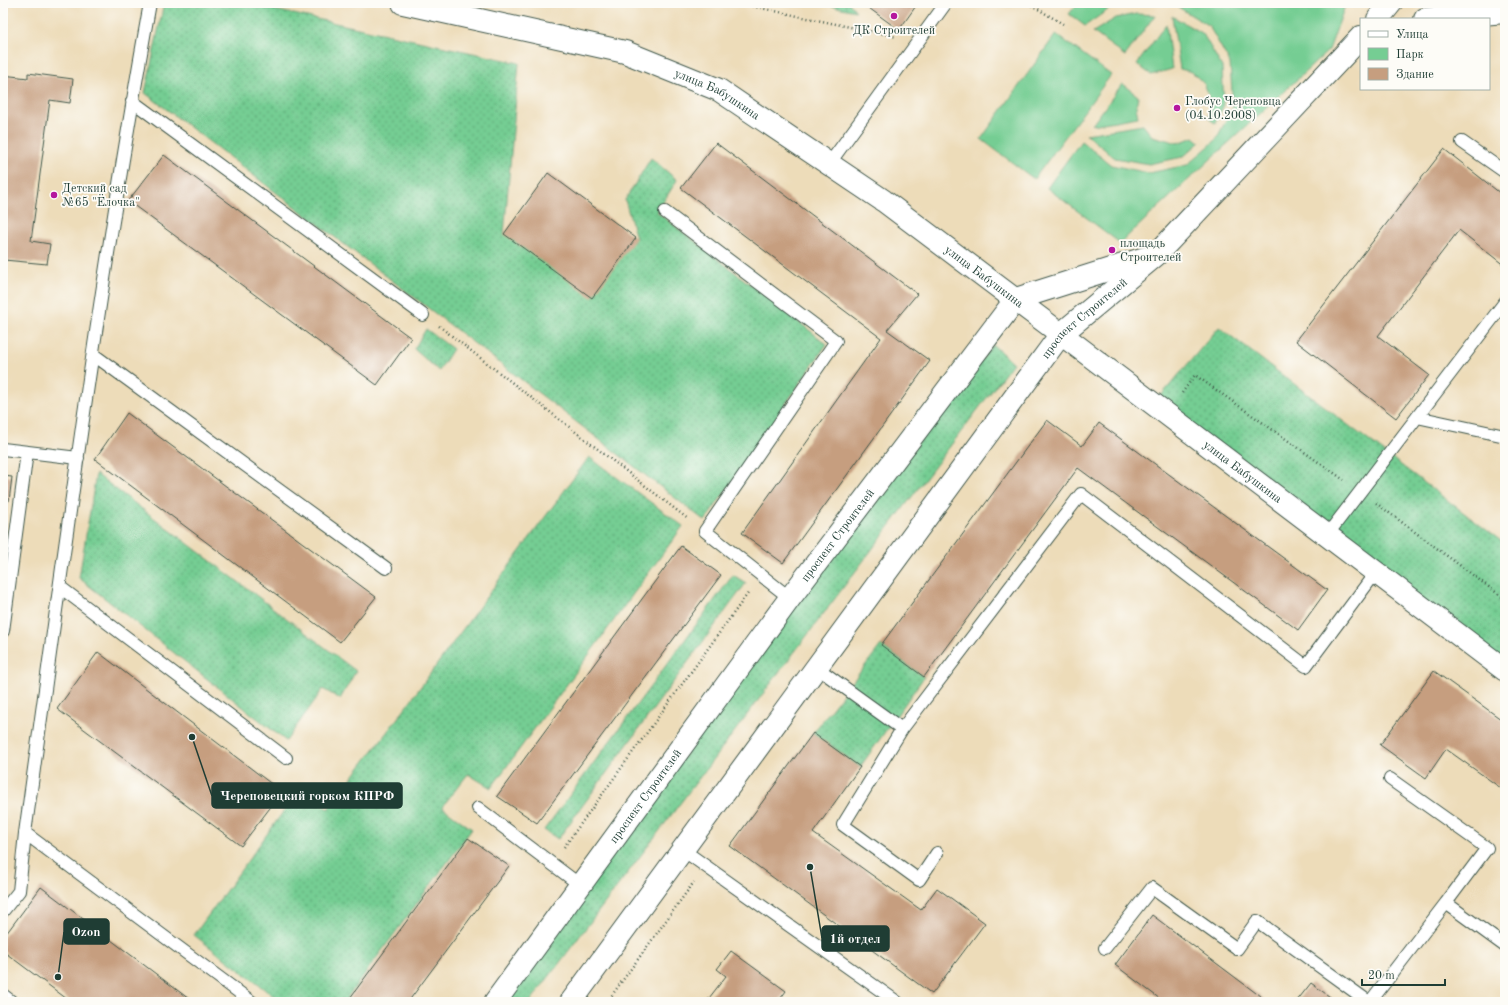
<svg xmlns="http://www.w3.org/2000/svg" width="1508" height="1005" font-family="'Old Standard TT',serif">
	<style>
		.grass { fill: url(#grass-dots); stroke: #4a8564 }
		.green { fill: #75cd93; stroke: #4a8564 }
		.building { fill: #c69e7f }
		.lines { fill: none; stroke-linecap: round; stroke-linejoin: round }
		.lane-casing { stroke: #3e5548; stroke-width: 14 }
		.street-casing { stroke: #3e5548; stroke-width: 24 }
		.secondary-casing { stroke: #3e5548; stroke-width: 24 }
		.path { stroke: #3e5548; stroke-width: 2.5; stroke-dasharray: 1 3; stroke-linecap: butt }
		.lane { stroke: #fff; stroke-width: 12 }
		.street { stroke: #fff; stroke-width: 22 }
		.secondary { stroke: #fff; stroke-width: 22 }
		.poi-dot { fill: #b5179e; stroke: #fdfcf7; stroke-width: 1.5 }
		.labels { text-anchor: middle; stroke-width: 3.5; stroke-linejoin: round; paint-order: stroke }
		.poi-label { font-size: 12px; fill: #1f3d34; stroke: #fdfcf7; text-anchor: start }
		.street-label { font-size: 12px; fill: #1f3d34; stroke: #fdfcf7 }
		.leader { fill: none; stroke: #1f3d34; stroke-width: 1.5 }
		.callout-dot { fill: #1f3d34; stroke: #fdfcf7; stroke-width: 1.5 }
		.callout { fill: #1f3d34; stroke: #1f3d34; stroke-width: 1.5 }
		.callout-label { font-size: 13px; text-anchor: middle; font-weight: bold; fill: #fff }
	</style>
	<defs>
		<pattern id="grass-dots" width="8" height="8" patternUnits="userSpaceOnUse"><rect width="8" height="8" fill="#75cd93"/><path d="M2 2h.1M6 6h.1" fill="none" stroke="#5fa879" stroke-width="1.8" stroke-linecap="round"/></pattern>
	</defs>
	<rect width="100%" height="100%" fill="#fdfcf7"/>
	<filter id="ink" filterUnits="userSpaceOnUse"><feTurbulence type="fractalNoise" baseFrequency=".025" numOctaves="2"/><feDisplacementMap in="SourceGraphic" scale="8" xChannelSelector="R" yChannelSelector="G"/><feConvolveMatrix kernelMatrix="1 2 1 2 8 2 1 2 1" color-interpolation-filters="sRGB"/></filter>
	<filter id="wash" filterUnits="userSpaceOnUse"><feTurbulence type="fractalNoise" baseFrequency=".012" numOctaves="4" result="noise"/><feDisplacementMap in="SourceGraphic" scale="16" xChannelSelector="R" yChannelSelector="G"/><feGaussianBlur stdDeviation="0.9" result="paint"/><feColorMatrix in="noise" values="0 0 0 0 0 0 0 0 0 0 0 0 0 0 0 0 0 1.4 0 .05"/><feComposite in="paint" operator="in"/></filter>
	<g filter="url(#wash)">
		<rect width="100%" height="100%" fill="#eddcb9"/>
		<path class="grass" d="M 164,3 L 243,3 L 519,63 L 504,234 L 636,238 L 625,200 L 651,158 L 677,180 L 657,212 L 827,344 L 705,521 L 436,314 L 145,93 Z
			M 818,3 L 849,3 L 856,11 Z
			M 1219,327 L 1505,544 L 1505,670 L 1154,404 Z
			M 426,329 L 453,349 L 439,371 L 414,349 Z
			M 993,345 L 1013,363 L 530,1002 L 502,1002 L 855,525 Z
			M 589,457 L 683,526 L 491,788 L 468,774 L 442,807 L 472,829 L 344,1002 L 281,1002 L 194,935 L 299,790 L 328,809 L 397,719 Z
			M 96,474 L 356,671 L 340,699 L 323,689 L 286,741 L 79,578 Z
			M 733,575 L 746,583 L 558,839 L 544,830 Z
			M 881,645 L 924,677 L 860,767 L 813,733 Z"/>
		<path class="green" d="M 1078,3 L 1129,3 L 1112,7 L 1085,26 L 1069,14 Z
			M 1181,3 L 1346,3 L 1329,50 L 1120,243 L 1047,188 L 1081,141 L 1111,165 L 1149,173 L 1187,165 L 1215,141 L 1233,108 L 1230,63 L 1209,26 L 1178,7 Z
			M 1136,14 L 1155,15 L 1125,56 L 1093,32 L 1116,18 Z
			M 1172,16 L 1203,34 L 1222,67 L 1224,105 L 1215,123 L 1208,118 L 1212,106 L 1205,85 L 1192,72 L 1180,69 Z
			M 1166,24 L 1172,69 L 1151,75 L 1137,64 Z
			M 1056,34 L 1111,75 L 1034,179 L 981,139 Z
			M 1122,84 L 1138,96 L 1136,107 L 1138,117 L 1092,125 Z
			M 1143,125 L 1152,136 L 1178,143 L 1194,137 L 1200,142 L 1183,157 L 1149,164 L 1115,158 L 1086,134 Z"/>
		<g id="blocks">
			<path class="building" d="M 862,3 L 918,3 L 899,30 Z
				M 28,73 L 73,79 L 70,103 L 50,100 L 31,241 L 50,244 L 47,264 L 4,260 L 5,255 L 3,254 L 3,75 L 28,78 Z
				M 716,143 L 917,294 L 887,330 L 930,361 L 783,563 L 742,533 L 881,338 L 681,188 Z
				M 1444,149 L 1505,197 L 1505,266 L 1459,230 L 1378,336 L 1429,375 L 1396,418 L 1296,341 Z
				M 164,155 L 411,338 L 377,385 L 128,201 Z
				M 548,173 L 636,238 L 592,298 L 504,234 Z
				M 127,413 L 376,597 L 340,642 L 95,459 Z
				M 1047,420 L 1082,446 L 1099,423 L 1327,590 L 1298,630 L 1078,468 L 924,677 L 881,645 Z
				M 3,476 L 12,477 L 9,501 L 3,501 Z
				M 681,546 L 721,575 L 537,823 L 497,796 Z
				M 98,652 L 282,792 L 241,846 L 57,709 Z
				M 1434,671 L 1505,722 L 1505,791 L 1446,749 L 1426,778 L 1380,745 Z
				M 813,733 L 860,767 L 813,833 L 921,910 L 937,888 L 985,923 L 932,994 L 730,846 Z
				M 468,838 L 509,866 L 408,1002 L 347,1002 Z
				M 41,887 L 193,1002 L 71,1002 L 3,951 L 3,938 Z
				M 1152,915 L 1268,1002 L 1164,1002 L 1115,965 Z
				M 731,951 L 786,991 L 778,1002 L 706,1002 L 726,976 L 717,969 Z
				M 1311,983 L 1337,1002 L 1296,1002 Z"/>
		</g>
	</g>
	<g filter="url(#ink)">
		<use href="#blocks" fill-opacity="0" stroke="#3e5548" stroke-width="1"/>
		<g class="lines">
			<defs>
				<path id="lane" d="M 132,101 L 423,315
					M 1462,142 L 1505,172
					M 829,164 L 946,3
					M 665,212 L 836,341 L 705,531 L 790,598
					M 94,355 L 386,568
					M 1417,417 L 1505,436
					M 3,449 L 78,458
					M 1327,535 L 1505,302
					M 60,587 L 286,758
					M 3,631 L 27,452
					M 816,667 L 902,729 L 1081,494 L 1306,666 L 1376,572
					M 902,729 L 843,825 L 919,880 L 937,853
					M 1390,779 L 1487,848 L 1446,903 L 1505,946
					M 478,808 L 580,885
					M 25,833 L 252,1002
					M 683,850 L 897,1002
					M 3,911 L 19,891 L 25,833 C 64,556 100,278 150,3
					M 1105,948 L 1152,888 L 1237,949 L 1257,921 L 1369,1002
					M 3,995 L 12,1002
					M 1370,1002 L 1446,903"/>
				<g id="street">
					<path id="s1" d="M 1061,334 L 1505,670"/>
				</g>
				<g id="secondary">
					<path id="s2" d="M 403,3 L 625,52 L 719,90 L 884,201 L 1061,334"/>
					<path d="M 1378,19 L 1391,3"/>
					<path d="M 1425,19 L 1505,12"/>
					<path id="s3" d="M 495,1002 L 790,598 L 1016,299 L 1145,258"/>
					<path id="s4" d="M 571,1002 L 1061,334 L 1156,255 L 1361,37"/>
				</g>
			</defs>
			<use href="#lane" class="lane-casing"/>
			<use href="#street" class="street-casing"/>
			<use href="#secondary" class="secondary-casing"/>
			<path class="path" d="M 737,3 L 897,37
				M 1028,3 L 1063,24
				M 439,326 L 688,519
				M 1182,393 L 1195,375 L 1344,480
				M 1376,503 L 1505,599
				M 564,847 L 749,592
				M 607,1002 L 694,882"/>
			<use href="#lane" class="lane"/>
			<use href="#street" class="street"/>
			<use href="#secondary" class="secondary"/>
		</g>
	</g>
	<g class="poi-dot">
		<circle cx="894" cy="16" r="4"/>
		<circle cx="1177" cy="108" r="4"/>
		<circle cx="54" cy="195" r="4"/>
		<circle cx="1112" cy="250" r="4"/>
	</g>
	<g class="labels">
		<g class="poi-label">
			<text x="894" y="34" text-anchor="middle">ДК Строителей</text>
			<text x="1185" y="105">Глобус Череповца<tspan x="1185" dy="14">(04.10.2008)</tspan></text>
			<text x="62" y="192">Детский сад<tspan x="62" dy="14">№65 "Ёлочка"</tspan></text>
			<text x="1120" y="247">площадь<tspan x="1120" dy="14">Строителей</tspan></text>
		</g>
		<g class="street-label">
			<text dy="4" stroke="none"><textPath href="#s2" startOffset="329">улица Бабушкина</textPath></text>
			<text dy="4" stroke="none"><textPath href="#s2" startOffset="653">улица Бабушкина</textPath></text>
			<text dy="4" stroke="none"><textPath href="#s4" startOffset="856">проспект Строителей</textPath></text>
			<text dy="4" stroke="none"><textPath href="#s1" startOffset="228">улица Бабушкина</textPath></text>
			<text dy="4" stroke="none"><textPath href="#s3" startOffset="579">проспект Строителей</textPath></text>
			<text dy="4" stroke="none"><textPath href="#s3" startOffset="255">проспект Строителей</textPath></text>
		</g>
	</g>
	<path class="leader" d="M192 737L212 796M58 977L64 932M810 867L822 938"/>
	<g class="callout-dot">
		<circle cx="192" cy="737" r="4"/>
		<circle cx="58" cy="977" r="4"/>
		<circle cx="810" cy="867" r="4"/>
	</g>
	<g class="callout">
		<rect x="212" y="783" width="190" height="25" rx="4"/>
		<rect x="64" y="919" width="45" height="25" rx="4"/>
		<rect x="822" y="926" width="67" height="25" rx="4"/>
	</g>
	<g class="callout-label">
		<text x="307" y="800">Череповецкий горком КПРФ</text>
		<text x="86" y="936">Ozon</text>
		<text x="855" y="943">1й отдел</text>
	</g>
	<rect width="1508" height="1005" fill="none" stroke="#fdfcf7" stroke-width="16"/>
	<rect x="1360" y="18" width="130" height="72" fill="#fdfcf7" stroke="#a4b0a9"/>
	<rect x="1368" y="31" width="20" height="6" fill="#ffffff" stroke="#a4b0a9"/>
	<text x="1396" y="38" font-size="12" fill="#1f3d34">Улица</text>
	<rect x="1368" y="48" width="20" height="12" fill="#75cd93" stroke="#a4b0a9"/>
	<text x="1396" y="58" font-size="12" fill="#1f3d34">Парк</text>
	<rect x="1368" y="68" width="20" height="12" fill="#c69e7f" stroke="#a4b0a9"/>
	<text x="1396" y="78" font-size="12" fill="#1f3d34">Здание</text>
	<path d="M1362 979v6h83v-6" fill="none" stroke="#1f3d34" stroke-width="2"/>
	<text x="1368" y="979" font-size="12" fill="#1f3d34" stroke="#fdfcf7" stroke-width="3" paint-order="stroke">20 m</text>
</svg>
